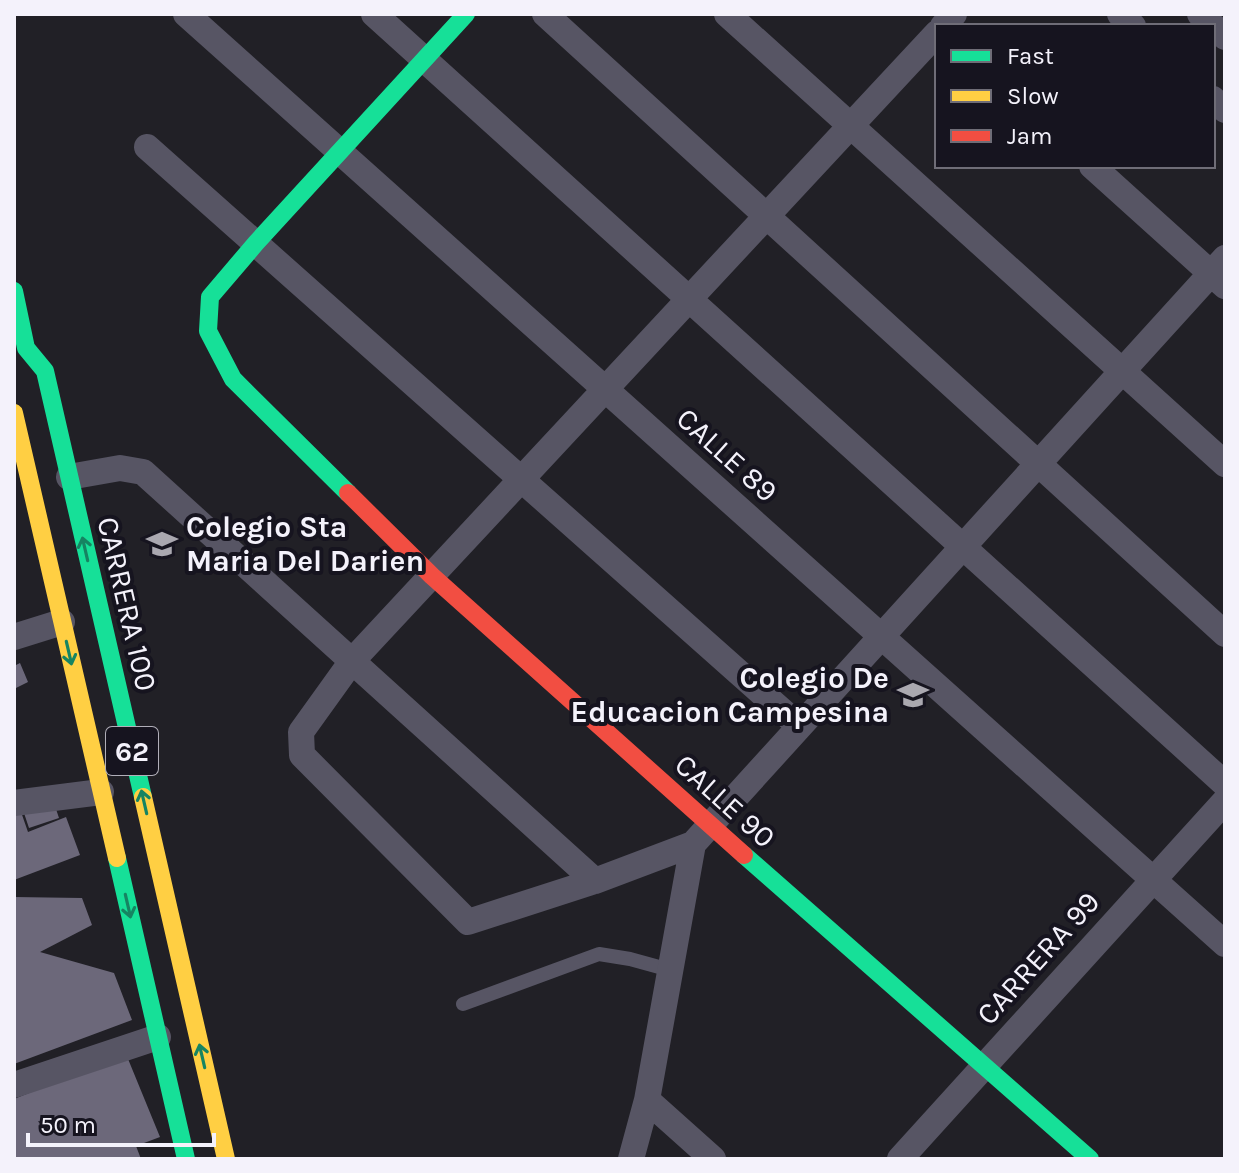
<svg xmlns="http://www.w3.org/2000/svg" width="1239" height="1173" font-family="Karla,sans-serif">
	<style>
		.building { fill: #6c687a }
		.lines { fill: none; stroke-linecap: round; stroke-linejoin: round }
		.lane { stroke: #575564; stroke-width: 14 }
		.street { stroke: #575564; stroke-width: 26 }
		.fast { stroke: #16e098; stroke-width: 18 }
		.slow { stroke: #ffcf43; stroke-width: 18 }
		.jam { stroke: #f24e42; stroke-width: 18 }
		.oneway { stroke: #168462 }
		.labels { text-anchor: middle; stroke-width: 8; stroke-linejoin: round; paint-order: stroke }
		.shield { fill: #16141f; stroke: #b1afb9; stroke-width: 2 }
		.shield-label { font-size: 28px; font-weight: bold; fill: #f4f2fb }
		.street-label { font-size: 30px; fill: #f4f2fb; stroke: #16141f }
		.poi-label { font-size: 30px; font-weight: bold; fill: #f4f2fb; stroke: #16141f; text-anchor: start }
	</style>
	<rect width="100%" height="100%" fill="#212026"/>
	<path class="building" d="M 20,663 L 28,682 L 14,689 L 14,666 Z
		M 54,803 L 59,818 L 29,828 L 24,813 Z
		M 20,809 L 28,832 L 66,817 L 80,855 L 14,880 L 14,812 Z
		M 14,897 L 82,898 L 92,925 L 40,952 L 114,973 L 132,1020 L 14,1064 Z
		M 126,1054 L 160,1137 L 136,1146 L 141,1159 L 14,1159 L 14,1099 Z"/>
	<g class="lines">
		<path class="lane" d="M 463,1004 L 599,954 L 630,959 L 670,970"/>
		<path class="street" d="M 186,14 L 1225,944
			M 374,14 L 1225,784
			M 545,14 L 1225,634
			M 727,14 L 1225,464
			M 1120,14 L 1133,26
			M 1200,14 L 1225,37
			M 943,26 L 954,14
			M 1213,99 L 1225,110
			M 147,147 L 798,725
			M 1092,166 L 1225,286
			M 69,477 L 120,468 L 143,472 L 595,881
			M 14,637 L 62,622
			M 14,803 L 101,792
			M 693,844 L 595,881 L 468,922 L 302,755 L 301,732 L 352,661 L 937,33
			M 14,1085 L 158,1037
			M 647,1100 L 713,1159
			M 631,1159 L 647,1100 L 693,844 L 1225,258
			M 900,1159 L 1225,801"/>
		<path class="fast" d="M 14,291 L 26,348 L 45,371 L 143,797
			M 348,493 L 233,379 L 208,331 L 210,297 L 256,243 L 466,14
			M 744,855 L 1090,1159
			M 117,858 L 186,1159"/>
		<path class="slow" d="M 14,413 L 117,858
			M 143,797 L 226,1159"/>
		<path class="jam" d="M 348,493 L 432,576 L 744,855"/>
	</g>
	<defs><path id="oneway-shaft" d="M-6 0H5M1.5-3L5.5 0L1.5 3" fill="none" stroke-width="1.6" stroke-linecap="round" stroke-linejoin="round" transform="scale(2)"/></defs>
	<g class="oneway">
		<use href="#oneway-shaft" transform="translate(85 549) rotate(-103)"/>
		<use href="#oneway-shaft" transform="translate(69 653) rotate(77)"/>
		<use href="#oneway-shaft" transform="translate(144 802) rotate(-103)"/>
		<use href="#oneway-shaft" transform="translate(128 906) rotate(77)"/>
		<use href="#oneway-shaft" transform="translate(202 1056) rotate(-103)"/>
	</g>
	<defs>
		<symbol id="school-bare" viewBox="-9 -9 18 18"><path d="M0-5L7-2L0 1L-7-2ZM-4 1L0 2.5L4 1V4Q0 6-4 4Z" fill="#aaa8b0" stroke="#16141f" stroke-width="2.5" paint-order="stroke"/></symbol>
	</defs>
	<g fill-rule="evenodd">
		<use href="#school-bare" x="140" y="522" width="44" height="44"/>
		<use href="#school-bare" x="891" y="673" width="44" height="44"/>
	</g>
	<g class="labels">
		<rect class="shield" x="106" y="727" width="52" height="48" rx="6"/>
		<g class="shield-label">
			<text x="132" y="761">62</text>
		</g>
		<g class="street-label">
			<text transform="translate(727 455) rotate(42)" y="10">CALLE 89</text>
			<text transform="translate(127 604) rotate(77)" y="10">CARRERA 100</text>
			<text transform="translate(725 801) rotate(42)" y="10">CALLE 90</text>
			<text transform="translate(1038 958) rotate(-48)" y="10">CARRERA 99</text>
		</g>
		<g class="poi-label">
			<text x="186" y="537">Colegio Sta<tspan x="186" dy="34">Maria Del Darien</tspan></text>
			<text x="889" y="688" text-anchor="end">Colegio De<tspan x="889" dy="34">Educacion Campesina</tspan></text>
		</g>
	</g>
	<rect width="1239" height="1173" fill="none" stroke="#f4f2fb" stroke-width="32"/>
	<rect x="935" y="24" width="280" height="144" fill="#16141f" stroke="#6f6d77" stroke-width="2"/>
	<rect x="951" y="50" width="40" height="12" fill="#16e098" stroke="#6f6d77" stroke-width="2"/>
	<text x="1007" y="64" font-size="24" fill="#f4f2fb">Fast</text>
	<rect x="951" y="90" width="40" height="12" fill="#ffcf43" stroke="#6f6d77" stroke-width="2"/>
	<text x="1007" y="104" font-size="24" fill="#f4f2fb">Slow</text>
	<rect x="951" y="130" width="40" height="12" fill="#f24e42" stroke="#6f6d77" stroke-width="2"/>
	<text x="1007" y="144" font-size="24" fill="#f4f2fb">Jam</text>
	<path d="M28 1133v12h186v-12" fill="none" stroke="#f4f2fb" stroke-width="4"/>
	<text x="40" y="1133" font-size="24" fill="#f4f2fb" stroke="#16141f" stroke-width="6" paint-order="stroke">50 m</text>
</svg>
